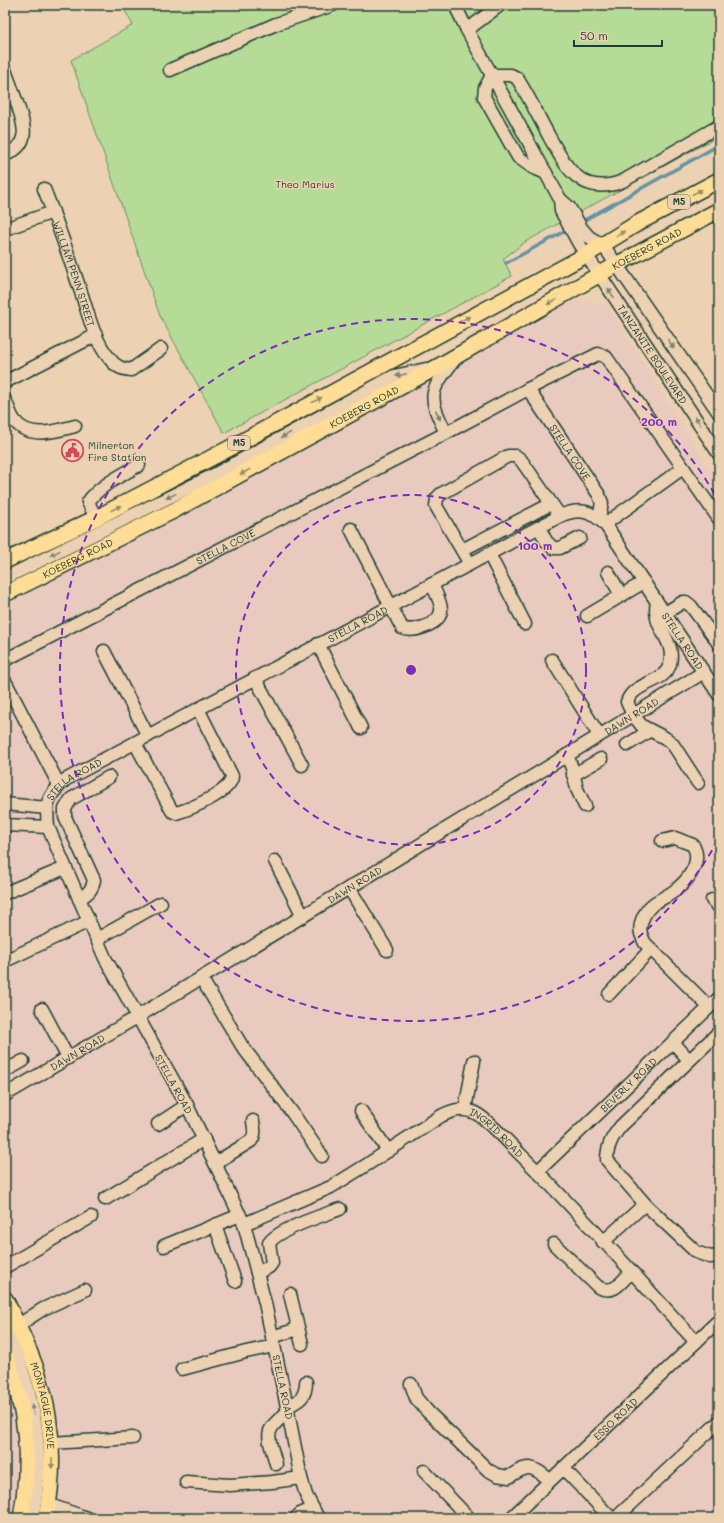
<svg xmlns="http://www.w3.org/2000/svg" width="724" height="1523" font-family="Mali,sans-serif">
	<style>
		.built { fill: #e9cabf }
		.green { fill: #b5db97; stroke: #6a8c66 }
		.lines { fill: none; stroke-linecap: round; stroke-linejoin: round }
		.stream { stroke: #6493a6; stroke-width: 3.5 }
		.minor-casing { stroke: #1f3d34; stroke-width: 15 }
		.major-casing { stroke: #1f3d34; stroke-width: 18 }
		.minor { stroke: #ecd2b3; stroke-width: 12 }
		.major { stroke: #ffdd96; stroke-width: 15 }
		.oneway { fill: #8f8d65 }
		.oneway2 { fill: #7b806d }
		.ring { fill: none; stroke: #7b2cbf; stroke-width: 2; stroke-dasharray: 7 5 }
		.labels { text-anchor: middle; stroke-width: 3; stroke-linejoin: round; paint-order: stroke }
		.shield { fill: #ecd2b3; stroke: #5c6a5a; stroke-width: 1 }
		.shield-label { font-size: 9px; font-weight: bold; fill: #1f3d34 }
		.park-label { font-size: 10px; fill: #264539; stroke: #ecd2b3 }
		.street-label { font-size: 10px; fill: #1f3d34; stroke: #ecd2b3 }
		.poi-label { font-size: 10px; fill: #1f3d34; stroke: #ecd2b3; text-anchor: start }
		.centre { fill: #7b2cbf; stroke: #ecd2b3; stroke-width: 2 }
		.ring-label { font-size: 12px; text-anchor: middle; font-weight: bold; fill: #7b2cbf; stroke: #ecd2b3; stroke-width: 3; stroke-linejoin: round; paint-order: stroke }
	</style>
	<rect width="100%" height="100%" fill="#ecd2b3"/>
	<filter id="ink" filterUnits="userSpaceOnUse"><feTurbulence type="fractalNoise" baseFrequency=".025" numOctaves="2"/><feDisplacementMap in="SourceGraphic" scale="8" xChannelSelector="R" yChannelSelector="G"/><feConvolveMatrix kernelMatrix="1 2 1 2 8 2 1 2 1" color-interpolation-filters="sRGB"/></filter>
	<g filter="url(#ink)">
		<path class="built" d="M 576,300 L 607,305 L 719,484 L 719,1518 L 5,1518 L 5,604 Z"/>
		<path class="green" d="M 122,5 L 719,5 L 719,136 L 525,242 L 503,259 L 512,276 L 224,433 L 160,316 L 71,60 L 133,25 Z"/>
		<g class="lines">
			<path class="stream" d="M 581,222 L 719,145
				M 506,263 L 569,229"/>
			<defs>
				<g id="minor">
					<path d="M 455,5 L 467,30 L 560,199 L 569,207 L 582,229 L 589,237 L 603,245 L 719,413"/>
					<path d="M 467,30 L 500,5"/>
					<path d="M 5,70 C 9,81 13,92 17,103 C 24,125 32,144 5,155"/>
					<path d="M 170,70 L 276,24 L 333,5"/>
					<path d="M 546,173 L 532,167 L 518,157 L 484,97 L 485,88 L 492,75 L 511,75 L 517,78 C 529,97 539,118 550,138 C 558,152 566,169 579,178 C 591,188 609,187 623,181 L 719,126"/>
					<path id="s1" d="M 44,189 C 58,224 70,260 82,295 C 89,317 95,342 110,359 C 116,367 122,369 131,370 L 161,349"/>
					<path id="s2" d="M 560,199 L 561,211 L 579,244 L 719,454"/>
					<path d="M 5,229 L 53,212"/>
					<path d="M 5,382 L 96,335"/>
					<path id="s3" d="M 528,389 L 599,495 L 602,503 L 599,518"/>
					<path d="M 5,400 C 8,406 10,414 14,420 C 28,440 56,431 75,426"/>
					<path d="M 446,433 C 427,394 429,393 455,359"/>
					<path d="M 96,518 L 88,502 C 100,485 121,476 139,465"/>
					<path d="M 605,524 L 683,468"/>
					<path d="M 539,527 L 546,541 L 553,548 L 560,548 L 580,538"/>
					<path d="M 351,529 L 402,628 C 413,633 439,625 441,611 C 442,603 435,592 432,584"/>
					<path d="M 462,550 L 551,504"/>
					<path d="M 489,554 L 525,624"/>
					<path d="M 470,564 L 436,506 L 437,498 L 441,494 L 508,456 L 516,456 L 521,460 L 560,516"/>
					<path d="M 608,572 L 621,595"/>
					<path d="M 5,578 L 210,477 L 394,376 L 426,369"/>
					<path d="M 657,602 C 651,630 676,637 670,664 C 665,684 633,682 627,702 L 633,715 L 642,726 L 665,738 L 672,743 L 698,783"/>
					<path d="M 665,613 L 683,602 L 686,602 L 691,606 L 719,644"/>
					<path d="M 587,616 L 644,582"/>
					<path d="M 318,644 L 361,728"/>
					<path d="M 104,651 L 148,736"/>
					<path id="s4" d="M 5,660 L 446,433 L 528,389 L 598,354 L 606,357 L 719,519"/>
					<path d="M 552,660 L 599,735"/>
					<path d="M 255,678 L 302,765"/>
					<path d="M 5,681 L 59,785"/>
					<path d="M 135,743 L 172,811 L 176,813 C 190,809 232,792 232,776 L 198,709"/>
					<path d="M 627,745 L 649,731"/>
					<path d="M 567,755 L 572,768 L 577,789 L 585,806"/>
					<path d="M 573,775 L 601,759"/>
					<path d="M 5,804 L 47,808"/>
					<path d="M 5,825 L 48,827"/>
					<path d="M 662,841 L 675,838 L 693,845 C 694,848 696,851 696,854 C 698,866 687,881 678,888 C 664,901 650,899 642,920 C 639,929 640,934 645,943 L 709,1007"/>
					<path d="M 275,861 L 303,916"/>
					<path d="M 349,888 L 387,950"/>
					<path d="M 5,893 L 65,868"/>
					<path d="M 79,899 C 88,893 92,891 94,880 L 65,817 L 65,809 L 71,799 L 109,777"/>
					<path d="M 712,900 L 719,907"/>
					<path d="M 97,939 L 161,903"/>
					<path d="M 7,960 L 89,921"/>
					<path d="M 201,978 L 242,1046 L 291,1111 L 322,1156"/>
					<path d="M 609,994 L 651,949"/>
					<path d="M 42,1009 L 68,1058"/>
					<path d="M 719,1032 L 621,1126 C 612,1137 607,1146 607,1160 L 645,1204 L 696,1252 L 710,1257 L 719,1256"/>
					<path d="M 673,1042 L 689,1060"/>
					<path d="M 5,1071 L 23,1061"/>
					<path id="s5" d="M 5,1095 L 137,1017 L 704,672"/>
					<path d="M 465,1109 L 474,1061"/>
					<path d="M 361,1111 L 388,1151"/>
					<path d="M 158,1124 L 187,1105"/>
					<path d="M 215,1163 L 251,1141 C 256,1134 254,1129 253,1121"/>
					<path id="s6" d="M 538,1171 L 719,998"/>
					<path d="M 105,1199 L 204,1139"/>
					<path id="s7" d="M 244,1224 L 331,1187 L 368,1164 L 441,1116 C 453,1110 463,1107 475,1113 C 489,1120 509,1143 520,1154 C 581,1214 638,1279 696,1342"/>
					<path d="M 215,1225 L 235,1281"/>
					<path d="M 603,1242 L 645,1204"/>
					<path d="M 554,1244 L 598,1287 C 614,1295 620,1283 631,1272"/>
					<path d="M 164,1246 L 240,1215"/>
					<path d="M 5,1267 L 91,1217"/>
					<path d="M 257,1273 L 269,1267 L 272,1263 L 269,1243 C 278,1229 324,1215 340,1209"/>
					<path d="M 290,1294 L 302,1344"/>
					<path d="M 5,1329 C 34,1388 46,1453 32,1518"/>
					<path d="M 11,1330 L 43,1309 L 85,1290"/>
					<path d="M 272,1337 L 298,1329"/>
					<path d="M 182,1369 L 246,1352 L 274,1346"/>
					<path d="M 411,1384 L 416,1398 L 428,1412 L 488,1470 L 497,1475 L 509,1477 C 529,1463 532,1466 550,1480"/>
					<path d="M 287,1407 C 300,1400 306,1397 306,1382"/>
					<path d="M 51,1443 L 133,1438"/>
					<path d="M 276,1464 C 268,1434 262,1432 288,1412"/>
					<path d="M 563,1468 L 611,1518"/>
					<path d="M 424,1471 L 469,1518"/>
					<path d="M 186,1482 L 230,1485 L 272,1482 L 301,1478"/>
					<path d="M 47,1504 L 87,1518"/>
					<path d="M 296,1518 L 300,1514 L 312,1509"/>
					<path id="s8" d="M 318,1518 L 306,1495 L 301,1478 L 287,1407 L 265,1303 L 244,1224 L 187,1105 L 105,958 L 48,827 C 46,802 46,798 65,780 L 560,516 C 579,508 590,510 605,524 L 719,695"/>
					<path id="s9" d="M 511,1518 L 719,1320"/>
					<path d="M 616,1518 L 719,1422"/>
				</g>
				<g id="major">
					<path d="M 5,561 L 96,518 L 230,448 L 586,255 L 638,223 L 719,180"/>
					<path id="s10" d="M 5,594 L 173,511 L 439,366 L 616,265 L 719,210"/>
					<path id="s11" d="M 5,1299 C 17,1323 29,1348 38,1374 C 53,1420 55,1470 46,1518"/>
					<path d="M 5,1355 C 28,1410 31,1460 21,1518"/>
				</g>
			</defs>
			<use href="#minor" class="minor-casing"/>
			<use href="#major" class="major-casing"/>
			<use href="#minor" class="minor"/>
			<use href="#major" class="major"/>
		</g>
		<defs><path id="oneway-solid" d="M-6-.8H1V-3.2L6.5 0L1 3.2V.8H-6Z"/></defs>
		<g class="oneway">
			<use href="#oneway-solid" transform="translate(697 192) rotate(-28)"/>
			<use href="#oneway-solid" transform="translate(620 234) rotate(-32)"/>
			<use href="#oneway-solid" transform="translate(552 302) rotate(152)"/>
			<use href="#oneway-solid" transform="translate(465 319) rotate(-28)"/>
			<use href="#oneway-solid" transform="translate(317 400) rotate(-29)"/>
			<use href="#oneway-solid" transform="translate(245 472) rotate(151)"/>
			<use href="#oneway-solid" transform="translate(116 508) rotate(-28)"/>
			<use href="#oneway-solid" transform="translate(52 1463) rotate(92)"/>
		</g>
		<g class="oneway2">
			<use href="#oneway-solid" transform="translate(611 293) rotate(-124)"/>
			<use href="#oneway-solid" transform="translate(671 344) rotate(55)"/>
			<use href="#oneway-solid" transform="translate(401 375) rotate(168)"/>
			<use href="#oneway-solid" transform="translate(438 415) rotate(65)"/>
			<use href="#oneway-solid" transform="translate(698 421) rotate(-123)"/>
			<use href="#oneway-solid" transform="translate(286 435) rotate(151)"/>
			<use href="#oneway-solid" transform="translate(171 496) rotate(154)"/>
			<use href="#oneway-solid" transform="translate(55 553) rotate(154)"/>
			<use href="#oneway-solid" transform="translate(33 1410) rotate(-101)"/>
		</g>
	</g>
	<g class="ring">
		<circle cx="411" cy="670" r="175"/>
		<path d="M718 840A351 351 0 1 1 718 500"/>
	</g>
	<defs>
		<symbol id="civic-ring" viewBox="-11 -11 22 22"><circle r="9.5" fill="#ecd2b3" stroke="#d1495b" stroke-width="1.5"/><path d="M-.6-6.5H3V-4.5H.6V-3L4-1V1h2V6H-6V1h2V-1L-.6-3ZM-1.2 2.5V6h2.4V2.5Z" fill="#d1495b"/></symbol>
	</defs>
	<g fill-rule="evenodd">
		<use href="#civic-ring" x="60" y="438" width="25" height="25"/>
	</g>
	<g class="labels">
		<g class="shield">
			<rect x="668" y="195" width="22" height="14" rx="3"/>
			<rect x="228" y="436" width="22" height="14" rx="3"/>
		</g>
		<g class="shield-label">
			<text x="679" y="205">M5</text>
			<text x="239" y="446">M5</text>
		</g>
		<g class="park-label">
			<text x="305" y="188">Theo Marius</text>
		</g>
		<g class="street-label">
			<text dy="4" stroke="none"><textPath href="#s10" startOffset="729">KOEBERG ROAD</textPath></text>
			<text dy="4" stroke="none"><textPath href="#s1" startOffset="90">WILLIAM PENN STREET</textPath></text>
			<text dy="4" stroke="none"><textPath href="#s2" startOffset="182">TANZANITE BOULEVARD</textPath></text>
			<text dy="4" stroke="none"><textPath href="#s10" startOffset="405">KOEBERG ROAD</textPath></text>
			<text dy="4" stroke="none"><textPath href="#s3" startOffset="76">STELLA COVE</textPath></text>
			<text dy="4" stroke="none"><textPath href="#s4" startOffset="248">STELLA COVE</textPath></text>
			<text dy="4" stroke="none"><textPath href="#s10" startOffset="81">KOEBERG ROAD</textPath></text>
			<text dy="4" stroke="none"><textPath href="#s8" startOffset="1132">STELLA ROAD</textPath></text>
			<text dy="4" stroke="none"><textPath href="#s8" startOffset="1551">STELLA ROAD</textPath></text>
			<text dy="4" stroke="none"><textPath href="#s5" startOffset="732">DAWN ROAD</textPath></text>
			<text dy="4" stroke="none"><textPath href="#s8" startOffset="808">STELLA ROAD</textPath></text>
			<text dy="4" stroke="none"><textPath href="#s5" startOffset="408">DAWN ROAD</textPath></text>
			<text dy="4" stroke="none"><textPath href="#s5" startOffset="84">DAWN ROAD</textPath></text>
			<text transform="translate(174 1084) rotate(61)" y="4">STELLA ROAD</text>
			<text dy="4" stroke="none"><textPath href="#s6" startOffset="125">BEVERLY ROAD</textPath></text>
			<text dy="4" stroke="none"><textPath href="#s7" startOffset="290">INGRID ROAD</textPath></text>
			<text transform="translate(283 1387) rotate(78)" y="4">STELLA ROAD</text>
			<text dy="4" stroke="none"><textPath href="#s11" startOffset="114">MONTAGUE DRIVE</textPath></text>
			<text dy="4" stroke="none"><textPath href="#s9" startOffset="144">ESSO ROAD</textPath></text>
		</g>
		<g class="poi-label">
			<text x="88" y="449">Milnerton<tspan x="88" dy="12">Fire Station</tspan></text>
		</g>
	</g>
	<circle cx="411" cy="670" r="6" class="centre"/>
	<g class="ring-label">
		<text x="659" y="426">200 m</text>
		<text x="535" y="550">100 m</text>
	</g>
	<rect width="724" height="1523" fill="none" stroke="#ecd2b3" stroke-width="20"/>
	<rect x="10" y="10" width="704" height="1503" fill="none" stroke="#1f3d34" stroke-width="1.5" filter="url(#ink)"/>
	<path d="M574 40v6h88v-6" fill="none" stroke="#1f3d34" stroke-width="2"/>
	<text x="580" y="40" font-size="12" fill="#1f3d34" stroke="#ecd2b3" stroke-width="3" paint-order="stroke">50 m</text>
</svg>
